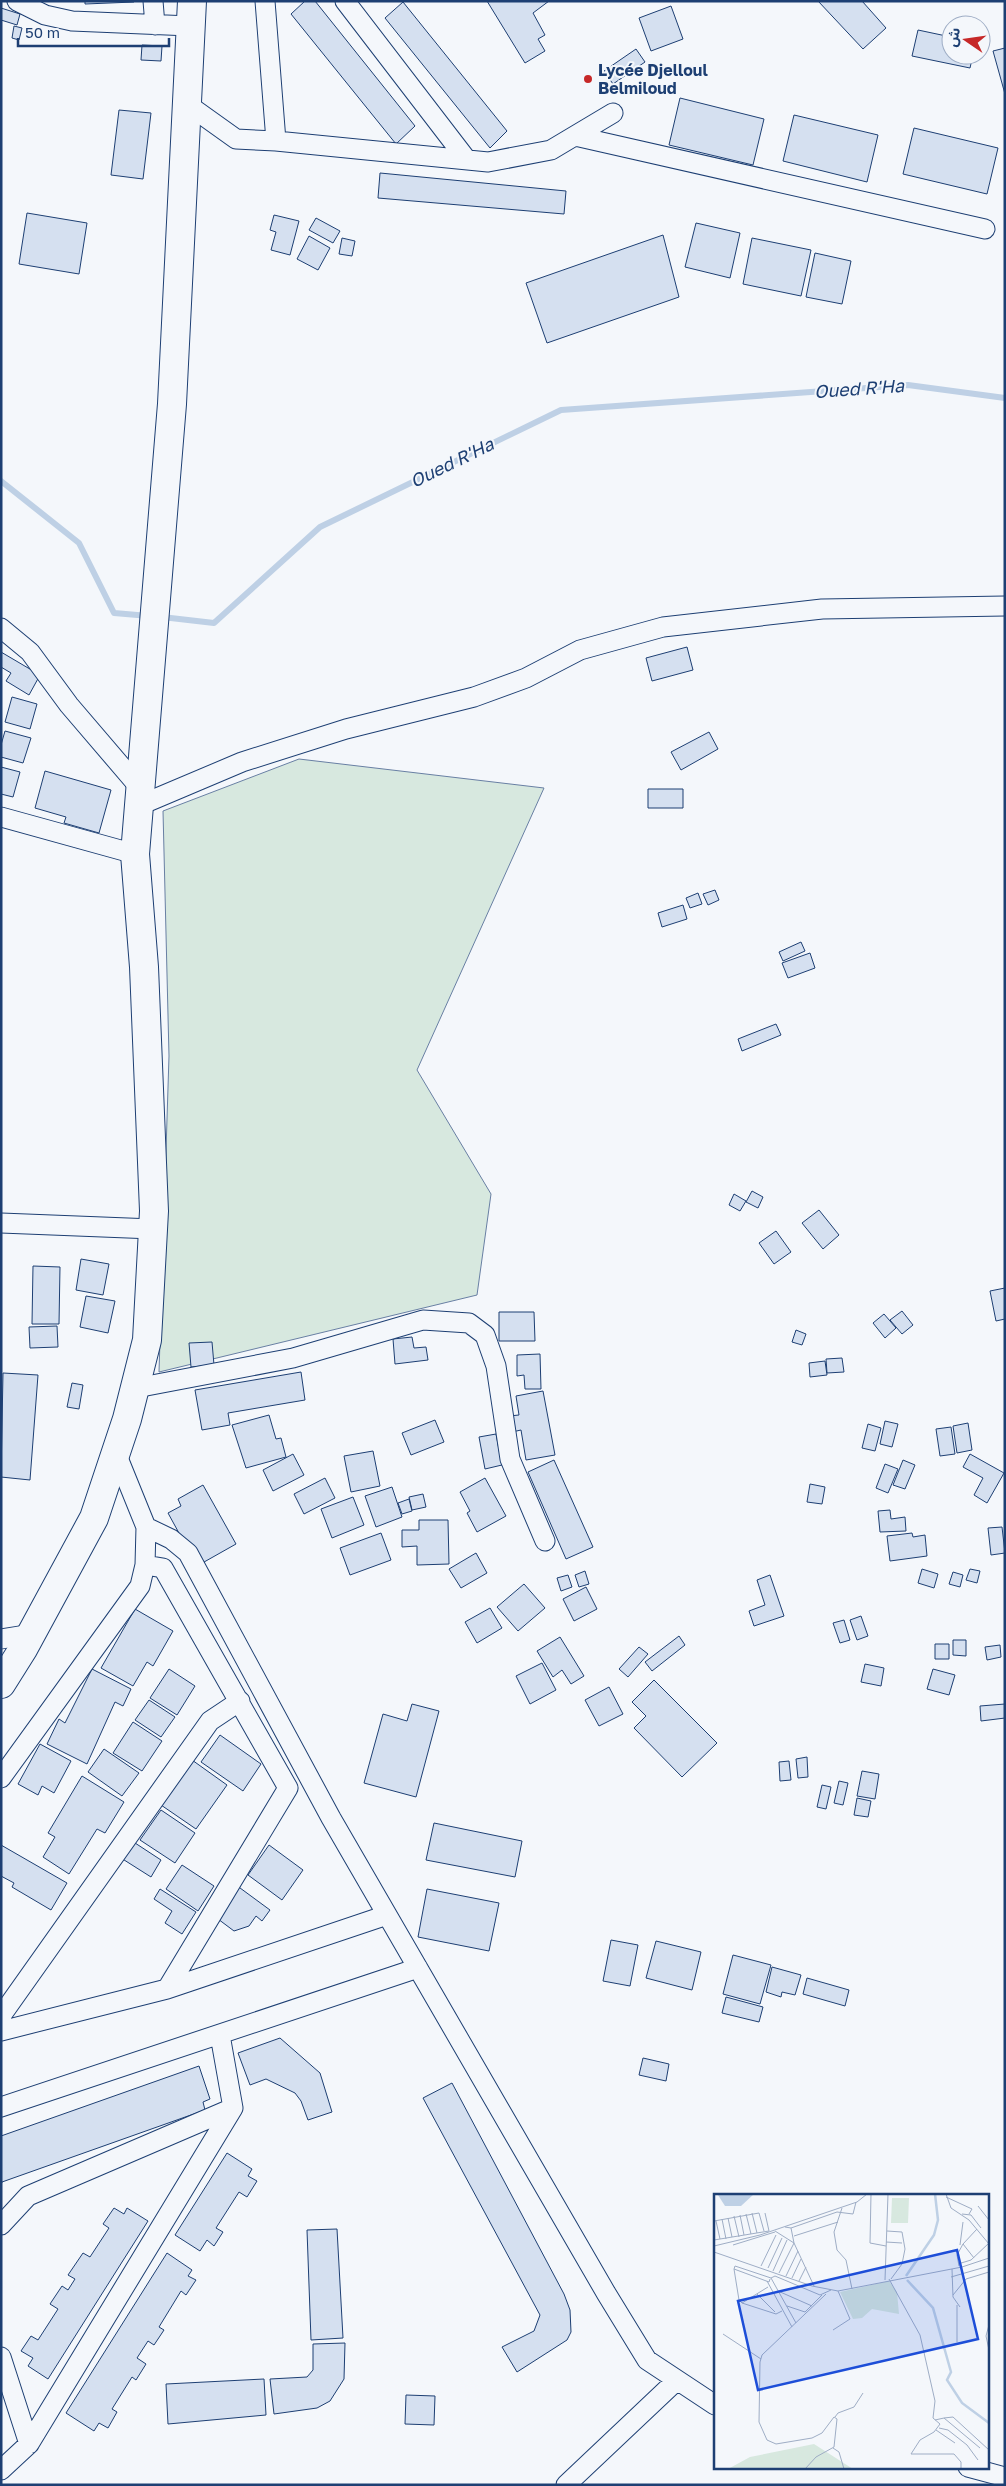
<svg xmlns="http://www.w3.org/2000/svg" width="1006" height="2486" font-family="'Golos Text','Noto Sans Arabic',sans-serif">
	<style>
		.green { fill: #d7e8df; stroke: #687fa3 }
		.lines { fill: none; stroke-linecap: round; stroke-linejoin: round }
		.stream { stroke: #bed0e5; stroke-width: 6 }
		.building { fill: #d5e0f0; stroke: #1d3f73 }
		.minor-casing { stroke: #1d3f73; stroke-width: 21 }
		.primary-casing { stroke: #1d3f73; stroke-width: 30 }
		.minor { stroke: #f4f7fb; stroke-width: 19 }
		.primary { stroke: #f4f7fb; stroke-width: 28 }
		.poi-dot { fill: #c62828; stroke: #f4f7fb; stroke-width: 2 }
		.labels { text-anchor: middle; stroke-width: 4; stroke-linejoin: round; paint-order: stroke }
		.poi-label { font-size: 16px; font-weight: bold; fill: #1d3f73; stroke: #f4f7fb; text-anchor: start }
		.water-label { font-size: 18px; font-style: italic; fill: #1d3f73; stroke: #f4f7fb }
		.inset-river { fill: none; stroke: #bed0e5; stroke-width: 2.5 }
		.inset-road { fill: none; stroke: #9eadc5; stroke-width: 1 }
		.view { fill: #1d4ed8; fill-opacity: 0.15; stroke: #1d4ed8; stroke-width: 2.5 }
		.inset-edge { fill: none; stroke: #1d3f73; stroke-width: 2.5 }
	</style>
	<rect width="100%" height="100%" fill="#f4f7fb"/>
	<path class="green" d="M 299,759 L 544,788 L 417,1070 L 491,1194 L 477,1295 L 159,1372 L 169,1056 L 163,811 Z"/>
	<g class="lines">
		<path class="stream" d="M 1,481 L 79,543 L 114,613 L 149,616
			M 162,617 L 214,623 L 320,527 L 561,410 L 908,385 L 1005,398"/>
	</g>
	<path class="building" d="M 85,1 L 134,1 L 134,2 L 85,4 Z
		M 305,1 L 315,1 L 415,126 L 396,144 L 291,14 Z
		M 487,1 L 549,1 L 533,13 L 545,35 L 538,39 L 545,51 L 525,63 Z
		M 818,1 L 862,1 L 886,28 L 863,49 Z
		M 403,2 L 507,131 L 490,148 L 385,18 Z
		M 671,6 L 683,39 L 651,51 L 639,18 Z
		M 1,8 L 20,14 L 17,25 L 1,20 Z
		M 14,26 L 22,28 L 19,40 L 12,38 Z
		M 918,30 L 951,37 L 951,55 L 973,55 L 970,68 L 912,56 Z
		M 142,45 L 162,46 L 161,61 L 141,60 Z
		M 1005,48 L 1005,94 L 993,51 Z
		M 636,49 L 645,62 L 613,84 L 604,71 Z
		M 680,98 L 764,119 L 753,165 L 669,145 Z
		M 119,110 L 151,113 L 143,179 L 111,175 Z
		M 794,115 L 878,135 L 867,182 L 783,161 Z
		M 914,128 L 998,148 L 987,194 L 903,174 Z
		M 380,173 L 566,191 L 564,214 L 378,198 Z
		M 27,213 L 87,223 L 79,274 L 19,264 Z
		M 274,215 L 299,221 L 290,255 L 271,250 L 276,232 L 270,230 Z
		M 316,218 L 340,231 L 333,243 L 309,230 Z
		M 696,223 L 740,233 L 730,278 L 685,267 Z
		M 663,235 L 679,297 L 547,343 L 526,283 Z
		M 309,236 L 330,248 L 318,270 L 297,259 Z
		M 342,238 L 355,241 L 352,256 L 339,254 Z
		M 752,238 L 811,250 L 801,296 L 743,284 Z
		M 815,253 L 851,261 L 842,304 L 806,297 Z
		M 687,647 L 693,670 L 652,681 L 646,658 Z
		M 1,652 L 40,675 L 29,695 L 6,681 L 11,673 L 1,667 Z
		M 12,697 L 37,704 L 30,729 L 5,722 Z
		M 5,731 L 31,738 L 23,763 L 1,757 L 1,745 Z
		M 709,732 L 718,749 L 681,770 L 671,752 Z
		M 1,767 L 20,772 L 13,797 L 1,794 Z
		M 45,771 L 111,790 L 99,833 L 64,823 L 66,817 L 35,808 Z
		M 648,789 L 683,789 L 683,808 L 648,808 Z
		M 715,890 L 719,900 L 708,905 L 703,894 Z
		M 698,893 L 702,904 L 690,908 L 686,898 Z
		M 683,905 L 687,919 L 662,927 L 658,913 Z
		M 801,942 L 805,951 L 783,961 L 779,952 Z
		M 810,953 L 815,968 L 788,978 L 782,963 Z
		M 776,1024 L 781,1035 L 742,1051 L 738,1039 Z
		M 752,1191 L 763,1197 L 758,1208 L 746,1202 Z
		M 734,1194 L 746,1201 L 740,1211 L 729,1205 Z
		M 819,1210 L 839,1235 L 823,1249 L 802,1223 Z
		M 776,1231 L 791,1252 L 774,1264 L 759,1243 Z
		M 81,1259 L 109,1264 L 103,1295 L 76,1290 Z
		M 33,1266 L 60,1267 L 59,1324 L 32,1324 Z
		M 1005,1288 L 1005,1319 L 996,1321 L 990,1291 Z
		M 86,1296 L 115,1301 L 108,1333 L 80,1327 Z
		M 902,1311 L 913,1325 L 902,1334 L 890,1320 Z
		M 499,1312 L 534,1312 L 535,1341 L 499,1341 Z
		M 884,1314 L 896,1328 L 885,1338 L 873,1323 Z
		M 57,1326 L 58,1347 L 30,1348 L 29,1327 Z
		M 796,1330 L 806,1334 L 802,1345 L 792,1342 Z
		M 412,1337 L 414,1348 L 426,1347 L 428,1360 L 395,1364 L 393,1339 Z
		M 212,1342 L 214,1365 L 191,1367 L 189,1343 Z
		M 540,1354 L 541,1389 L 525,1389 L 524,1375 L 517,1376 L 517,1355 Z
		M 842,1358 L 844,1372 L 827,1373 L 826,1359 Z
		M 825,1361 L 827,1375 L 810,1377 L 809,1363 Z
		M 301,1372 L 305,1400 L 228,1413 L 230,1425 L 202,1430 L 195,1390 Z
		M 3,1373 L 38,1375 L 30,1480 L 1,1477 Z
		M 72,1383 L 83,1385 L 79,1409 L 67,1407 Z
		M 543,1391 L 555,1455 L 526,1460 L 521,1430 L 512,1432 L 509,1416 L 519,1415 L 516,1396 Z
		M 269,1415 L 276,1439 L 281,1438 L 286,1457 L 246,1468 L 232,1425 Z
		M 435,1420 L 444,1442 L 411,1455 L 402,1433 Z
		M 885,1421 L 898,1424 L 892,1447 L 880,1444 Z
		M 968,1423 L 972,1450 L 957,1453 L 953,1426 Z
		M 868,1424 L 881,1428 L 875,1451 L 862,1448 Z
		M 951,1427 L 955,1454 L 940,1456 L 936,1429 Z
		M 496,1434 L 502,1465 L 485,1469 L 479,1437 Z
		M 373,1451 L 380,1486 L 351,1492 L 344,1456 Z
		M 293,1454 L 304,1475 L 273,1491 L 263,1470 Z
		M 970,1454 L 1004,1473 L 987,1503 L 974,1495 L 983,1478 L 963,1467 Z
		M 554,1460 L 593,1547 L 566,1559 L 528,1472 Z
		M 903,1460 L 915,1465 L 905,1489 L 893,1485 Z
		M 885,1464 L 898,1469 L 888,1493 L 876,1488 Z
		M 325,1478 L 335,1498 L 304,1514 L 294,1494 Z
		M 485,1478 L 506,1516 L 477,1532 L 467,1513 L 470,1511 L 460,1492 Z
		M 810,1484 L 825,1487 L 822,1504 L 807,1502 Z
		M 203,1485 L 236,1544 L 197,1566 L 168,1513 L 181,1506 L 178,1499 Z
		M 392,1487 L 402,1517 L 376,1527 L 365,1496 Z
		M 423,1494 L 426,1507 L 412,1510 L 409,1497 Z
		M 353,1497 L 364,1525 L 332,1538 L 321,1509 Z
		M 409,1499 L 412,1511 L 402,1514 L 398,1503 Z
		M 890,1510 L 891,1519 L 905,1517 L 906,1531 L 880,1532 L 878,1511 Z
		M 419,1520 L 448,1520 L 449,1564 L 417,1565 L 417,1546 L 402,1547 L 402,1530 L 419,1530 Z
		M 1002,1527 L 1005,1553 L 991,1555 L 988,1528 Z
		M 381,1533 L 391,1560 L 350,1575 L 340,1548 Z
		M 912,1533 L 913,1537 L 925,1535 L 927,1556 L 890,1561 L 887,1536 Z
		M 476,1553 L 487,1573 L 461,1588 L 449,1569 Z
		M 922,1569 L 938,1574 L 934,1588 L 918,1583 Z
		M 970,1569 L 980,1571 L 977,1583 L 966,1580 Z
		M 585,1571 L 589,1584 L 579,1587 L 575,1575 Z
		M 953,1572 L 963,1575 L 960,1587 L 949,1584 Z
		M 568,1575 L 572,1587 L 561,1591 L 557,1578 Z
		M 770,1575 L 784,1616 L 754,1626 L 749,1611 L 765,1605 L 757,1580 Z
		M 524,1584 L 545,1608 L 518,1631 L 497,1607 Z
		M 586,1587 L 597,1609 L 574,1621 L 563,1599 Z
		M 490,1608 L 502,1628 L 477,1643 L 465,1622 Z
		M 135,1609 L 173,1631 L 153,1666 L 147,1662 L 133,1686 L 101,1668 Z
		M 861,1616 L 868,1636 L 857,1640 L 850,1620 Z
		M 844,1620 L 850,1640 L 840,1643 L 833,1623 Z
		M 679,1636 L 685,1645 L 652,1671 L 645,1662 Z
		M 560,1637 L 584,1676 L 571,1684 L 562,1670 L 553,1677 L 537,1651 Z
		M 953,1640 L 966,1640 L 966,1656 L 953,1655 Z
		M 935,1644 L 949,1644 L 949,1659 L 935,1659 Z
		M 1000,1645 L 1001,1657 L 987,1660 L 985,1647 Z
		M 639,1647 L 648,1654 L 628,1677 L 619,1669 Z
		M 542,1663 L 556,1690 L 530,1704 L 516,1676 Z
		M 865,1664 L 884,1668 L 881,1686 L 861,1682 Z
		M 92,1669 L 131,1689 L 123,1706 L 115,1702 L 87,1764 L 47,1744 L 59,1719 L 65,1723 Z
		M 169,1669 L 195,1686 L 177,1715 L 150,1698 Z
		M 933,1669 L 955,1675 L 949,1695 L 927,1689 Z
		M 654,1680 L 717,1743 L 682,1777 L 634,1728 L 646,1716 L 632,1702 Z
		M 609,1687 L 623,1714 L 599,1726 L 585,1700 Z
		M 149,1700 L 175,1717 L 161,1737 L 135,1720 Z
		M 412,1704 L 439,1711 L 416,1797 L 364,1783 L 383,1714 L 407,1721 Z
		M 1005,1704 L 1005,1718 L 981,1721 L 980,1706 Z
		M 133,1722 L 162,1741 L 142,1771 L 113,1753 Z
		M 220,1735 L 261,1764 L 243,1791 L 201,1762 Z
		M 40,1744 L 71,1761 L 54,1793 L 42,1786 L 38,1795 L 18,1784 Z
		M 104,1749 L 139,1773 L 122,1796 L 88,1772 Z
		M 807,1757 L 808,1777 L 798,1778 L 796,1759 Z
		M 192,1760 L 227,1785 L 196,1829 L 161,1805 Z
		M 789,1761 L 791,1780 L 780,1781 L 779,1762 Z
		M 862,1771 L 879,1774 L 875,1799 L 857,1796 Z
		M 82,1776 L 124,1802 L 105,1833 L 97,1829 L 69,1874 L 43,1857 L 55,1837 L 48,1833 Z
		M 839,1781 L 848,1783 L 843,1805 L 834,1803 Z
		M 822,1785 L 831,1787 L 826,1809 L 817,1807 Z
		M 857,1798 L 871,1801 L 868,1817 L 854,1815 Z
		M 161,1810 L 195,1833 L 175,1863 L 140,1840 Z
		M 434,1823 L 522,1841 L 515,1877 L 426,1860 Z
		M 132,1841 L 161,1860 L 151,1877 L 121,1858 Z
		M 1,1845 L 67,1883 L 51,1910 L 12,1887 L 14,1883 L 1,1876 Z
		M 269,1845 L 303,1870 L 282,1900 L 248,1875 Z
		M 182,1865 L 214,1886 L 198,1911 L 166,1889 Z
		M 236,1885 L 270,1910 L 262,1921 L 256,1916 L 249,1926 L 234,1931 L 214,1916 Z
		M 160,1889 L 196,1912 L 182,1934 L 165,1923 L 172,1911 L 154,1899 Z
		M 427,1889 L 499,1903 L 489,1951 L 418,1937 Z
		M 611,1940 L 638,1945 L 630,1986 L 603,1981 Z
		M 656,1941 L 701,1952 L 692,1990 L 646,1978 Z
		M 733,1955 L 771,1965 L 760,2004 L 723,1994 Z
		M 772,1967 L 801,1975 L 795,1995 L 782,1992 L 781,1997 L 766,1992 Z
		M 807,1978 L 849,1990 L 845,2006 L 803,1994 Z
		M 726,1997 L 763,2007 L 759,2022 L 722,2013 Z
		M 280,2038 L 320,2073 L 332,2112 L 308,2120 L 301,2101 L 295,2093 L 266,2079 L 250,2085 L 238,2053 Z
		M 643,2058 L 669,2064 L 666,2081 L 639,2075 Z
		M 199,2066 L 210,2099 L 203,2102 L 205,2110 L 2,2182 L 1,2185 L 1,2136 Z
		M 452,2083 L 564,2294 L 570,2310 L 571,2332 L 567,2340 L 517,2372 L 502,2347 L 534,2331 L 540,2315 L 423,2098 Z
		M 227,2153 L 252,2169 L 248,2176 L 257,2181 L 247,2197 L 239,2192 L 216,2228 L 223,2232 L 214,2246 L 207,2240 L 200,2251 L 175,2235 Z
		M 114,2208 L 124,2214 L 127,2208 L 148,2221 L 48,2379 L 28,2366 L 33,2358 L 21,2351 L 31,2336 L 38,2340 L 58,2309 L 50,2304 L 62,2286 L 68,2290 L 75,2279 L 68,2275 L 83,2253 L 90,2257 L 109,2228 L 103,2224 Z
		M 337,2229 L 343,2338 L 311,2340 L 307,2230 Z
		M 167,2253 L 192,2270 L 188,2276 L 196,2280 L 186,2295 L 181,2291 L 159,2327 L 164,2330 L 154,2345 L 148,2341 L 137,2358 L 146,2364 L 136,2380 L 132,2377 L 112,2409 L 117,2412 L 108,2428 L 99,2423 L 94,2431 L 66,2413 Z
		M 345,2343 L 344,2379 L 330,2401 L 317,2408 L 274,2414 L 270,2379 L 307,2377 L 313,2370 L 313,2344 Z
		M 264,2379 L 266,2415 L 168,2424 L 166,2384 Z
		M 406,2395 L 435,2396 L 434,2425 L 405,2424 Z"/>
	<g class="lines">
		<defs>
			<path id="minor" d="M 17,1 L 45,15 L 72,21 L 190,26
				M 153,1 L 155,25
				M 265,1 L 276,141
				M 345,1 L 467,160
				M 187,104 L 236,139 L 276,141 L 488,162 L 551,150 L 613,113
				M 575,136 L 985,229
				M 1,628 L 30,652 L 69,705 L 140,788
				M 138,806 L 242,762 L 346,729 L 474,697 L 526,678 L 580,650 L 663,627 L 822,609 L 1005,606
				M 1,817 L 135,854
				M 1,1223 L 153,1229
				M 136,1388 L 293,1358 L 423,1320 L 469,1323 L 485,1335 L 496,1366 L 510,1459 L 545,1541
				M 146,1527 L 171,1539 L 188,1553 L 331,1818 L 606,2293 L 647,2360 L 715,2405
				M 145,1565 L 163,1568 L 288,1788 L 167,1989
				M 1,1639 L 32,1634
				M 1,1778 L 140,1586 L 145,1565 L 146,1527 L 116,1453
				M 1,2016 L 210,1721 L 240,1701
				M 1,2031 L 167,1989 L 387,1915
				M 1,2107 L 418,1968
				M 1,2225 L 28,2196 L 233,2108
				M 1,2357 L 29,2444 L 1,2470
				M 29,2444 L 233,2108 L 220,2035
				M 968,2467 L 1005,2477
				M 566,2485 L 677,2380"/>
			<path id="primary" d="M 1,1684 L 23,1649 L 94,1518 L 127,1419 L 147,1340 L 154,1211 L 144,967 L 135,854 L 172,404 L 192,1"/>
		</defs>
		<use href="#minor" class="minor-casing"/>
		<use href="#primary" class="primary-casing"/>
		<use href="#minor" class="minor"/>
		<use href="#primary" class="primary"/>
	</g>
	<circle class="poi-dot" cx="588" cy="79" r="5"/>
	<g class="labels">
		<g class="poi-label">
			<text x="598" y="76">Lycée Djelloul<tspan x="598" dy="18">Belmiloud</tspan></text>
		</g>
		<g class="water-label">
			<text transform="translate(859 389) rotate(-4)" y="6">Oued R'Ha</text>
			<text transform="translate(452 463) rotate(-26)" y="6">Oued R'Ha</text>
		</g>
	</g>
	<g transform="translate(714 2194)">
		<rect width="275" height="275" fill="#f4f7fb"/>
		<path d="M 178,4 L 195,4 L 194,29 L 177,29 ZM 175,87 L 183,98 L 185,120 L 158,115 L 148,124 L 139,125 L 126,98 ZM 100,250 L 139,275 L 14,275 L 36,263 Z" fill="#d7e8df"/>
		<path d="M 40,0 L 27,12 L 11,12 L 4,1 Z" fill="#bed0e5"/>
		<path class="inset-river" d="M 192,82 L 220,41 L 224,26 L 221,0M 193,86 L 219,114 L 237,178 L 233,186 L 248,209 L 275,229"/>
		<path class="inset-road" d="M 157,0 L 156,49 L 172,52M 232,0 L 237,14 L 255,26 L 275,50M 232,3 L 258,15 L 255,20M 264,12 L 275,26M 128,14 L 120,38 L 123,56 L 132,66 L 138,95M 38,19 L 43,39M 32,20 L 37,40M 248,20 L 257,21 L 267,34M 26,21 L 30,41M 20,22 L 25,43M 14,24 L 18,43M 8,25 L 12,45M 0,27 L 45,19 L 50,37M 2,27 L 6,45M 71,33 L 77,34 L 123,18 L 139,20 L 142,8M 77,34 L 80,49 L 100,92M 61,37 L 80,49 L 65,79M 173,37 L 188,38 L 191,55 L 188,70 L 177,85M 80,42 L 124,28M 0,46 L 55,37 L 51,19M 172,48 L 188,49M 19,51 L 61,38M 246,51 L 249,28M 0,52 L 46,41 L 143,8 L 153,0M 0,58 L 98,92 L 124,97 L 248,73 L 275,64M 260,64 L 249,50 L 263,35M 244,70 L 257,66 L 275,49M 47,72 L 62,41M 245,72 L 243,61 L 249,50M 54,74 L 68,44M 20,75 L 21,72 L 57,84M 238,75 L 239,103 L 246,113M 59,77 L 73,46M 72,82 L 84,57M 237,83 L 275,72M 78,84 L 87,65M 175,85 L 206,141 L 221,207 L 219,224 L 226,230 L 220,238 L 206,246 L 197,260 L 240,260 L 247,268 L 247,275M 171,86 L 174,0M 53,87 L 78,133M 85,87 L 92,73M 54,93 L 28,109 L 25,106 L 20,75 L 55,88 L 56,85M 64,97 L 98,112M 43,100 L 61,118M 239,101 L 252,85 L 275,78M 28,109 L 62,120 L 68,117M 243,111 L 243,148M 73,112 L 91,118 L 108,101M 82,129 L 57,84 L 61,82 L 106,101 L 117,96M 275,131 L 272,142 L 275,156M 119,136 L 136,125 L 124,97M 9,140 L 47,165M 121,223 L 124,219 L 140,213 L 149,199M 230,224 L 239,223 L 275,256M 221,226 L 230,224 L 266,254M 225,234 L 234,236 L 253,251 L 264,266M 222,236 L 241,249M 119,254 L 125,258 L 130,275M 91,275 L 102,263 L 120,253 L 123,225 L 120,223 L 108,239 L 98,244 L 62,250 L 53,246 L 45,228 L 46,168 L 48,161 L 112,100"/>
		<path class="view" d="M 243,56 L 264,145 L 44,196 L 24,107 Z"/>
		<rect width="275" height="275" class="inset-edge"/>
	</g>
	<rect width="1006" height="2486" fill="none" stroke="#1d3f73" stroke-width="5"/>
	<g transform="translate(966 40) rotate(283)"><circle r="24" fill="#f4f7fb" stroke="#9eadc5"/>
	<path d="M0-4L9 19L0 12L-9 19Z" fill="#c62828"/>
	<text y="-8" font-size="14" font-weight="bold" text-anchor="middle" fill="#1d3f73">ش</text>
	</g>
	<path d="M18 38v8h151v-8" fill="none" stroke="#1d3f73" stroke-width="2.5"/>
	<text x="25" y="38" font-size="15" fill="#1d3f73" stroke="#f4f7fb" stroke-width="4" paint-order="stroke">50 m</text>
</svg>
